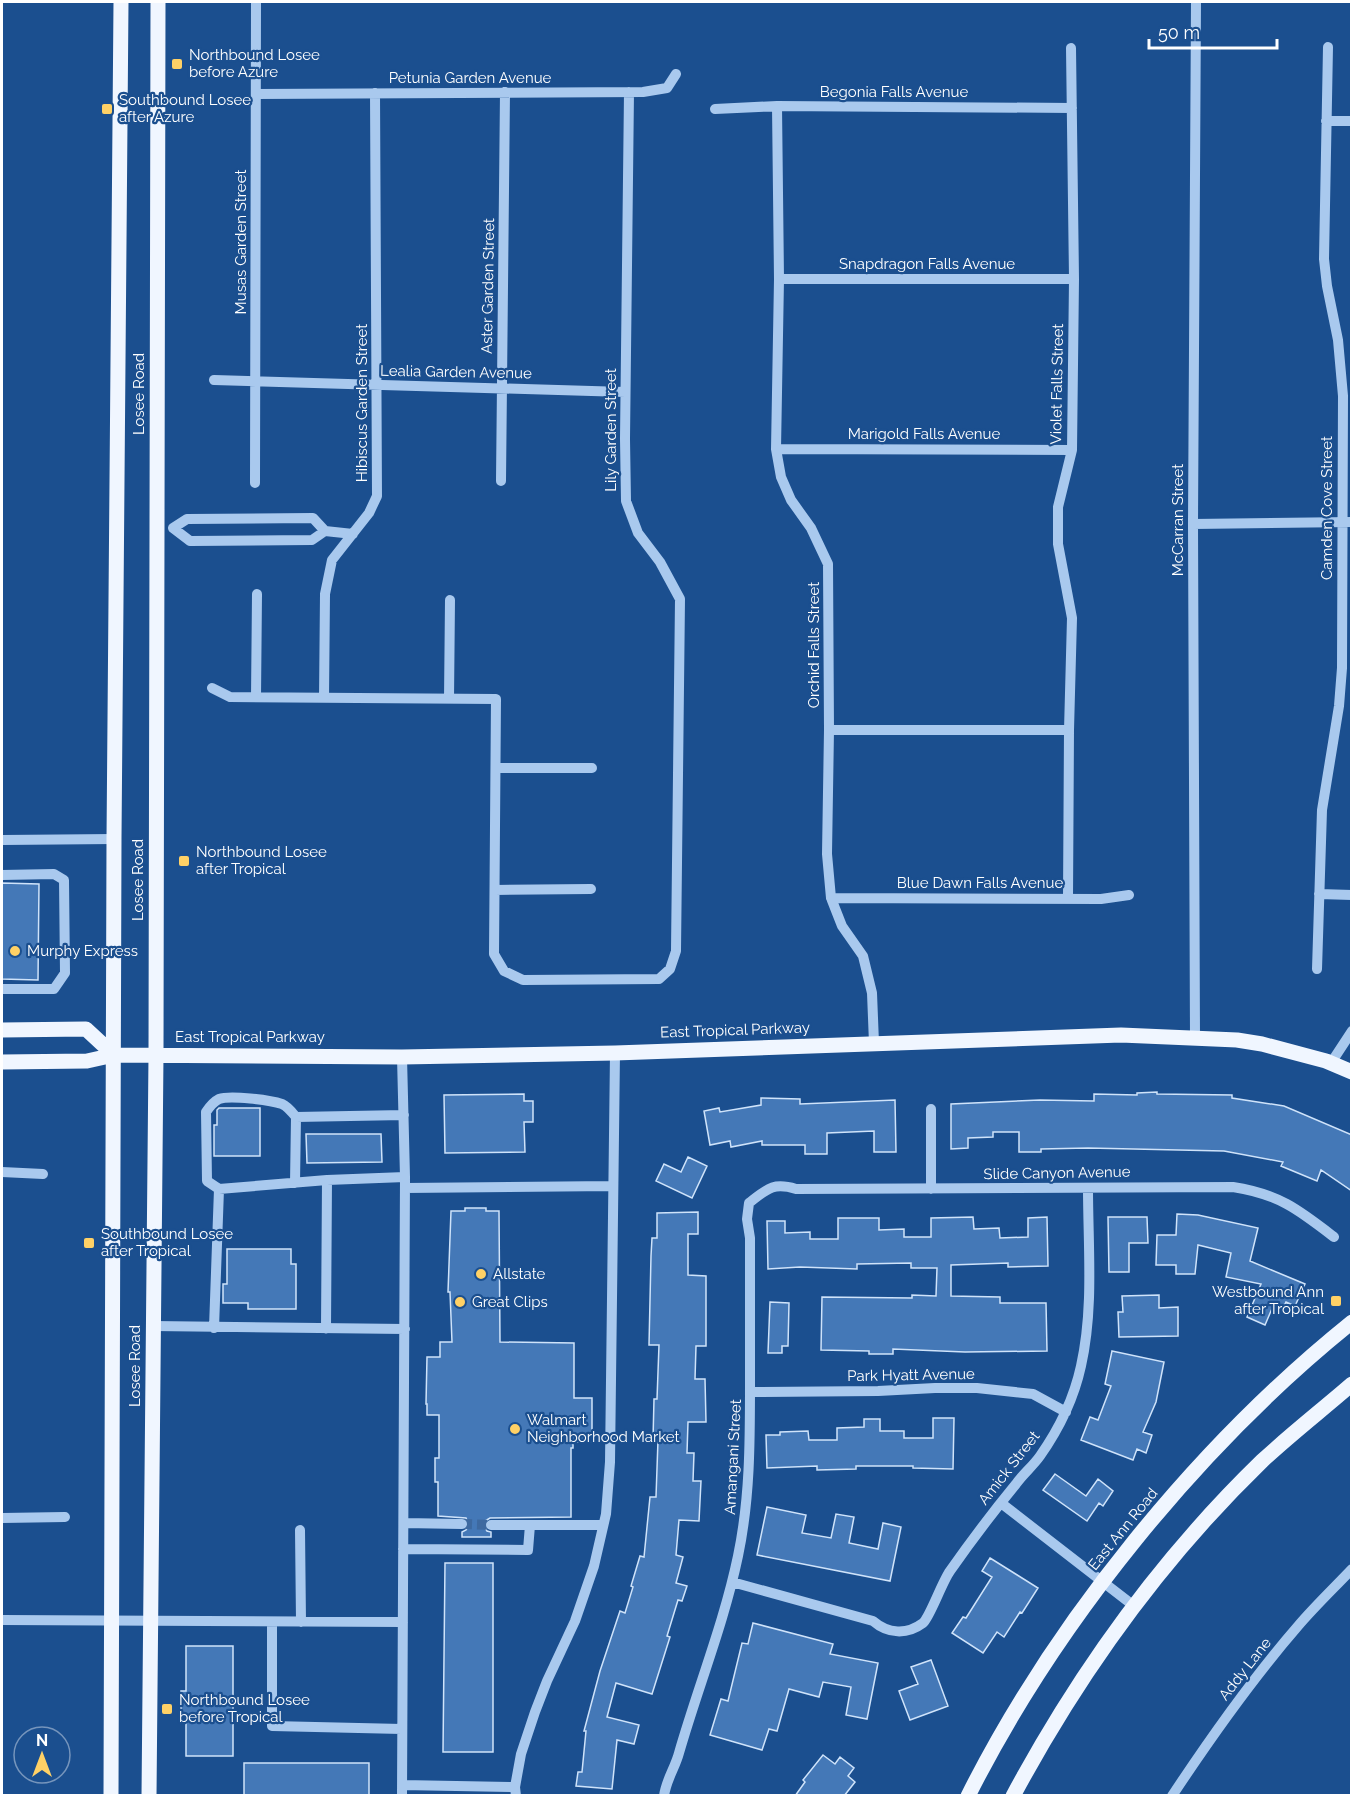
<svg xmlns="http://www.w3.org/2000/svg" width="1353" height="1797" font-family="Raleway,sans-serif">
	<style>
		.building { fill: #4478b7; stroke: #cfe3fa; stroke-width: 1.5 }
		.lines { fill: none; stroke-linecap: round; stroke-linejoin: round }
		.minor-tunnel { stroke: #3d69a0; stroke-width: 10; stroke-dasharray: 10 5; stroke-linecap: butt }
		.minor { stroke: #a9c9ee; stroke-width: 10 }
		.major { stroke: #f0f6ff; stroke-width: 15 }
		.poi-dot { fill: #ffd166; stroke: #1b4f8f; stroke-width: 2 }
		.labels { text-anchor: middle; stroke-width: 4.5; stroke-linejoin: round; paint-order: stroke }
		.poi-label { font-size: 15px; fill: #fff; stroke: #1b4f8f; text-anchor: start }
		.street-label { font-size: 15px; fill: #fff; stroke: #1b4f8f }
	</style>
	<rect width="100%" height="100%" fill="#1b4f8f"/>
	<path class="building" d="M 2,883 L 39,884 L 38,980 L 2,979 Z
		M 1157,1092 L 1157,1094 L 1232,1095 L 1232,1098 L 1284,1106 L 1352,1135 L 1352,1191 L 1321,1170 L 1317,1181 L 1281,1166 L 1283,1162 L 1224,1151 L 1088,1148 L 1041,1149 L 1041,1152 L 1019,1152 L 1019,1132 L 993,1132 L 993,1137 L 968,1138 L 968,1148 L 951,1149 L 951,1104 L 1040,1100 L 1094,1101 L 1094,1094 L 1137,1095 L 1137,1093 Z
		M 524,1094 L 524,1101 L 533,1101 L 533,1122 L 524,1122 L 525,1152 L 445,1153 L 444,1095 Z
		M 761,1098 L 800,1099 L 800,1104 L 895,1100 L 896,1152 L 874,1152 L 874,1131 L 827,1133 L 827,1154 L 805,1154 L 805,1145 L 762,1145 L 762,1141 L 731,1147 L 730,1141 L 710,1145 L 704,1111 L 719,1108 L 720,1112 L 761,1105 Z
		M 219,1108 L 260,1108 L 260,1156 L 214,1156 L 214,1125 L 217,1125 L 217,1110 Z
		M 306,1134 L 381,1134 L 382,1162 L 307,1163 Z
		M 688,1157 L 707,1166 L 692,1198 L 656,1181 L 664,1164 L 681,1172 Z
		M 465,1208 L 486,1208 L 486,1211 L 499,1211 L 500,1342 L 574,1343 L 574,1398 L 592,1398 L 592,1442 L 573,1442 L 573,1448 L 571,1448 L 571,1517 L 490,1518 L 485,1521 L 484,1526 L 487,1531 L 491,1532 L 491,1537 L 462,1537 L 462,1532 L 466,1530 L 469,1525 L 466,1518 L 438,1516 L 438,1482 L 435,1482 L 435,1458 L 439,1458 L 439,1415 L 427,1415 L 427,1404 L 426,1404 L 427,1357 L 440,1357 L 440,1342 L 452,1342 L 450,1292 L 448,1292 L 451,1211 L 465,1211 Z
		M 698,1212 L 698,1234 L 688,1234 L 688,1275 L 706,1276 L 706,1346 L 696,1346 L 695,1379 L 705,1379 L 706,1422 L 688,1422 L 687,1453 L 694,1453 L 693,1481 L 701,1481 L 699,1521 L 679,1520 L 676,1555 L 683,1557 L 676,1583 L 687,1586 L 682,1601 L 678,1600 L 667,1636 L 670,1637 L 652,1694 L 616,1683 L 607,1717 L 639,1725 L 634,1744 L 617,1740 L 612,1789 L 576,1786 L 578,1772 L 582,1772 L 586,1731 L 584,1731 L 600,1671 L 620,1611 L 625,1613 L 633,1587 L 631,1586 L 640,1556 L 644,1557 L 650,1497 L 656,1497 L 658,1440 L 653,1440 L 654,1399 L 657,1399 L 659,1345 L 649,1345 L 651,1256 L 652,1238 L 657,1238 L 657,1213 Z
		M 1177,1214 L 1198,1215 L 1258,1228 L 1250,1261 L 1305,1284 L 1295,1306 L 1286,1302 L 1283,1308 L 1274,1304 L 1265,1325 L 1247,1317 L 1261,1284 L 1226,1277 L 1231,1253 L 1198,1245 L 1195,1274 L 1176,1274 L 1176,1265 L 1156,1265 L 1157,1235 L 1176,1235 Z
		M 973,1217 L 974,1229 L 999,1228 L 1000,1238 L 1028,1237 L 1028,1218 L 1047,1217 L 1048,1266 L 1008,1267 L 1008,1263 L 951,1265 L 951,1296 L 1000,1297 L 1000,1303 L 1046,1303 L 1047,1351 L 965,1352 L 893,1349 L 893,1354 L 869,1354 L 869,1351 L 821,1350 L 822,1297 L 912,1298 L 912,1295 L 936,1296 L 937,1268 L 911,1268 L 911,1263 L 857,1264 L 857,1269 L 800,1267 L 768,1269 L 767,1221 L 785,1221 L 785,1233 L 810,1232 L 810,1239 L 838,1239 L 838,1218 L 879,1218 L 879,1230 L 904,1229 L 904,1237 L 931,1237 L 931,1218 Z
		M 1108,1217 L 1147,1217 L 1148,1243 L 1129,1243 L 1129,1272 L 1109,1272 Z
		M 227,1249 L 291,1249 L 291,1264 L 296,1264 L 296,1309 L 248,1309 L 248,1303 L 223,1303 L 223,1284 L 227,1284 Z
		M 1159,1295 L 1159,1308 L 1178,1307 L 1178,1336 L 1119,1337 L 1118,1312 L 1123,1312 L 1122,1296 Z
		M 770,1302 L 789,1303 L 788,1346 L 782,1346 L 782,1353 L 768,1353 Z
		M 1112,1351 L 1164,1362 L 1156,1402 L 1143,1432 L 1152,1435 L 1146,1453 L 1137,1449 L 1133,1460 L 1081,1440 L 1090,1417 L 1098,1420 L 1111,1386 L 1105,1384 Z
		M 933,1418 L 954,1418 L 953,1469 L 913,1468 L 913,1466 L 856,1466 L 856,1469 L 817,1470 L 817,1466 L 767,1468 L 766,1435 L 780,1435 L 780,1432 L 808,1431 L 809,1440 L 837,1440 L 837,1428 L 864,1427 L 864,1419 L 880,1419 L 880,1431 L 904,1431 L 904,1438 L 933,1438 Z
		M 1055,1474 L 1086,1496 L 1098,1479 L 1113,1491 L 1103,1506 L 1099,1503 L 1087,1521 L 1043,1490 Z
		M 767,1507 L 806,1515 L 802,1533 L 831,1538 L 836,1514 L 854,1517 L 849,1543 L 878,1549 L 883,1523 L 901,1527 L 890,1581 L 757,1555 Z
		M 990,1558 L 1038,1588 L 1022,1613 L 1020,1612 L 1004,1637 L 997,1632 L 983,1653 L 952,1633 L 963,1617 L 966,1618 L 992,1577 L 982,1571 Z
		M 445,1563 L 493,1563 L 493,1752 L 443,1752 Z
		M 753,1623 L 833,1644 L 830,1654 L 878,1663 L 867,1719 L 846,1715 L 851,1687 L 823,1682 L 819,1697 L 789,1689 L 777,1731 L 769,1729 L 762,1750 L 710,1735 L 721,1699 L 728,1701 L 742,1643 L 748,1644 Z
		M 186,1646 L 233,1646 L 233,1756 L 186,1756 L 186,1714 L 181,1714 L 181,1691 L 186,1691 Z
		M 931,1660 L 948,1706 L 910,1720 L 899,1691 L 918,1684 L 911,1667 Z
		M 823,1755 L 835,1764 L 840,1757 L 854,1768 L 848,1776 L 855,1782 L 844,1796 L 795,1796 L 805,1782 L 803,1780 Z
		M 244,1763 L 369,1763 L 369,1796 L 244,1796 Z"/>
	<g class="lines">
		<path class="minor-tunnel" d="M 462,1524 L 491,1525"/>
		<path class="minor" d="M 256,94 L 643,92 L 667,88 L 676,74
			M 777,106 L 779,279 L 776,449 L 781,477 L 791,500 L 811,528 L 828,564 L 829,730 L 827,854 L 831,898 L 842,926 L 863,956 L 872,993 L 874,1043
			M 715,109 L 777,106 L 1072,108
			M 1326,121 L 1352,121
			M 779,279 L 1074,279
			M 214,380 L 625,392
			M 776,449 L 1072,450
			M 501,481 L 505,92
			M 255,483 L 256,2
			M 1193,524 L 1352,522
			M 325,531 L 313,518 L 187,519 L 173,528 L 190,541 L 312,540 L 325,531 L 353,534
			M 212,688 L 230,697 L 496,699 L 494,954 L 504,971 L 523,980 L 659,979 L 670,969 L 676,951 L 680,599 L 660,562 L 638,533 L 626,501 L 625,439 L 629,92
			M 256,697 L 257,594
			M 324,698 L 325,594 L 332,560 L 369,513 L 377,496 L 375,93
			M 449,699 L 450,600
			M 829,730 L 1069,730
			M 496,768 L 592,768
			M 2,840 L 114,839
			M 2,875 L 54,874 L 64,880 L 65,973 L 54,989 L 2,989
			M 495,890 L 591,889
			M 1319,894 L 1352,895
			M 831,898 L 1101,899 L 1129,895
			M 1068,898 L 1069,730 L 1072,618 L 1058,544 L 1058,507 L 1072,450 L 1074,279 L 1071,48
			M 1317,969 L 1322,810 L 1339,706 L 1342,668 L 1343,396 L 1338,340 L 1327,286 L 1324,259 L 1328,47
			M 1195,1039 L 1193,524 L 1196,2
			M 402,1057 L 405,1177 L 402,1796
			M 1331,1063 L 1352,1031
			M 931,1109 L 931,1189
			M 2,1172 L 43,1174
			M 295,1183 L 296,1117 L 404,1115
			M 405,1188 L 613,1186
			M 219,1189 L 207,1181 L 206,1112 C 210,1106 213,1102 219,1099 C 230,1095 270,1100 282,1104 C 287,1106 292,1112 296,1117
			M 153,1326 L 405,1329
			M 214,1328 L 219,1189 L 327,1180 L 405,1177
			M 326,1329 L 327,1180
			M 750,1392 L 878,1391 L 935,1388 L 977,1388 L 1033,1394 L 1066,1412
			M 1001,1503 L 1134,1606
			M 2,1518 L 65,1517
			M 404,1523 L 462,1524
			M 491,1525 L 530,1525
			M 300,1530 L 301,1622
			M 403,1549 L 528,1550 L 530,1525 L 603,1525
			M 732,1582 L 873,1621 C 888,1634 907,1635 923,1623 C 930,1617 942,1582 950,1571 C 971,1541 993,1512 1016,1484 C 1023,1474 1033,1466 1040,1456 C 1059,1429 1074,1398 1081,1366 C 1094,1308 1088,1247 1088,1188
			M 2,1620 L 403,1622
			M 272,1622 L 272,1726 L 402,1729
			M 402,1785 L 515,1787
			M 516,1796 L 515,1787 L 521,1754 L 535,1712 L 547,1681 L 575,1621 L 594,1566 L 606,1514 L 610,1462 L 615,1053
			M 664,1796 C 666,1780 675,1768 679,1753 C 698,1687 724,1623 738,1556 C 750,1499 750,1442 750,1384 C 750,1336 750,1287 750,1238 L 747,1219 L 749,1203 C 767,1189 773,1182 796,1189 L 1233,1187 C 1279,1194 1299,1210 1334,1237
			M 1172,1796 C 1211,1737 1252,1679 1298,1626 C 1315,1606 1334,1588 1352,1569"/>
		<path class="major" d="M 2,1030 L 86,1029 L 114,1055
			M 2,1062 L 87,1061 L 114,1055 L 402,1057 L 615,1053 L 1121,1035 L 1237,1040 L 1262,1044 L 1326,1061 L 1352,1072
			M 111,1796 L 114,839 L 121,2
			M 149,1796 L 156,1055 L 158,2
			M 968,1796 C 1056,1621 1199,1445 1352,1322
			M 1013,1796 C 1079,1673 1162,1558 1262,1461 C 1291,1434 1322,1410 1352,1384"/>
	</g>
	<g class="poi-dot">
		<rect x="171" y="58" width="12" height="12" rx="3"/>
		<rect x="101" y="103" width="12" height="12" rx="3"/>
		<rect x="178" y="855" width="12" height="12" rx="3"/>
		<circle cx="15" cy="951" r="6"/>
		<rect x="83" y="1237" width="12" height="12" rx="3"/>
		<circle cx="481" cy="1274" r="6"/>
		<rect x="1330" y="1295" width="12" height="12" rx="3"/>
		<circle cx="460" cy="1302" r="6"/>
		<circle cx="515" cy="1429" r="6"/>
		<rect x="161" y="1703" width="12" height="12" rx="3"/>
	</g>
	<g class="labels">
		<g class="poi-label">
			<text x="189" y="60">Northbound Losee<tspan x="189" dy="17">before Azure</tspan></text>
			<text x="119" y="105">Southbound Losee<tspan x="119" dy="17">after Azure</tspan></text>
			<text x="196" y="857">Northbound Losee<tspan x="196" dy="17">after Tropical</tspan></text>
			<text x="27" y="956">Murphy Express</text>
			<text x="101" y="1239">Southbound Losee<tspan x="101" dy="17">after Tropical</tspan></text>
			<text x="493" y="1279">Allstate</text>
			<text x="1324" y="1297" text-anchor="end">Westbound Ann<tspan x="1324" dy="17">after Tropical</tspan></text>
			<text x="472" y="1307">Great Clips</text>
			<text x="527" y="1425">Walmart<tspan x="527" dy="17">Neighborhood Market</tspan></text>
			<text x="179" y="1705">Northbound Losee<tspan x="179" dy="17">before Tropical</tspan></text>
		</g>
		<g class="street-label">
			<text x="470" y="83">Petunia Garden Avenue</text>
			<text x="894" y="97">Begonia Falls Avenue</text>
			<text transform="translate(241 242) rotate(-90)" y="5">Musas Garden Street</text>
			<text x="927" y="269">Snapdragon Falls Avenue</text>
			<text transform="translate(488 286) rotate(-89)" y="5">Aster Garden Street</text>
			<text transform="translate(456 372) rotate(1)" y="5">Lealia Garden Avenue</text>
			<text transform="translate(1057 384) rotate(-89)" y="5">Violet Falls Street</text>
			<text transform="translate(139 394) rotate(-90)" y="5">Losee Road</text>
			<text transform="translate(362 403) rotate(-90)" y="5">Hibiscus Garden Street</text>
			<text transform="translate(611 430) rotate(-90)" y="5">Lily Garden Street</text>
			<text x="924" y="439">Marigold Falls Avenue</text>
			<text transform="translate(1327 508) rotate(-90)" y="5">Camden Cove Street</text>
			<text transform="translate(1178 520) rotate(-90)" y="5">McCarran Street</text>
			<text transform="translate(814 645) rotate(-90)" y="5">Orchid Falls Street</text>
			<text transform="translate(138 880) rotate(-90)" y="5">Losee Road</text>
			<text x="980" y="888">Blue Dawn Falls Avenue</text>
			<text transform="translate(735 1030) rotate(-2)" y="5">East Tropical Parkway</text>
			<text x="250" y="1042">East Tropical Parkway</text>
			<text transform="translate(1057 1173) rotate(-1)" y="5">Slide Canyon Avenue</text>
			<text transform="translate(135 1366) rotate(-90)" y="5">Losee Road</text>
			<text transform="translate(911 1375) rotate(-1)" y="5">Park Hyatt Avenue</text>
			<text transform="translate(733 1457) rotate(-87)" y="5">Amangani Street</text>
			<text transform="translate(1009 1468) rotate(-52)" y="5">Amick Street</text>
			<text transform="translate(1123 1529) rotate(-51)" y="5">East Ann Road</text>
			<text transform="translate(1245 1669) rotate(-52)" y="5">Addy Lane</text>
		</g>
	</g>
	<rect width="1353" height="1797" fill="none" stroke="#ffffff" stroke-width="6"/>
	<g transform="translate(42 1755)"><circle r="28" fill="#1b4f8f" stroke="#7695bc" stroke-width="1.5"/>
	<path d="M0-4.5L10 22L0 15L-10 22Z" fill="#ffd166"/>
	<text y="-9" font-size="16" font-weight="bold" text-anchor="middle" fill="#ffffff">N</text>
	</g>
	<path d="M1149 39v9h128v-9" fill="none" stroke="#ffffff" stroke-width="3"/>
	<text x="1158" y="39" font-size="18" fill="#ffffff" stroke="#1b4f8f" stroke-width="4.5" paint-order="stroke">50 m</text>
</svg>
